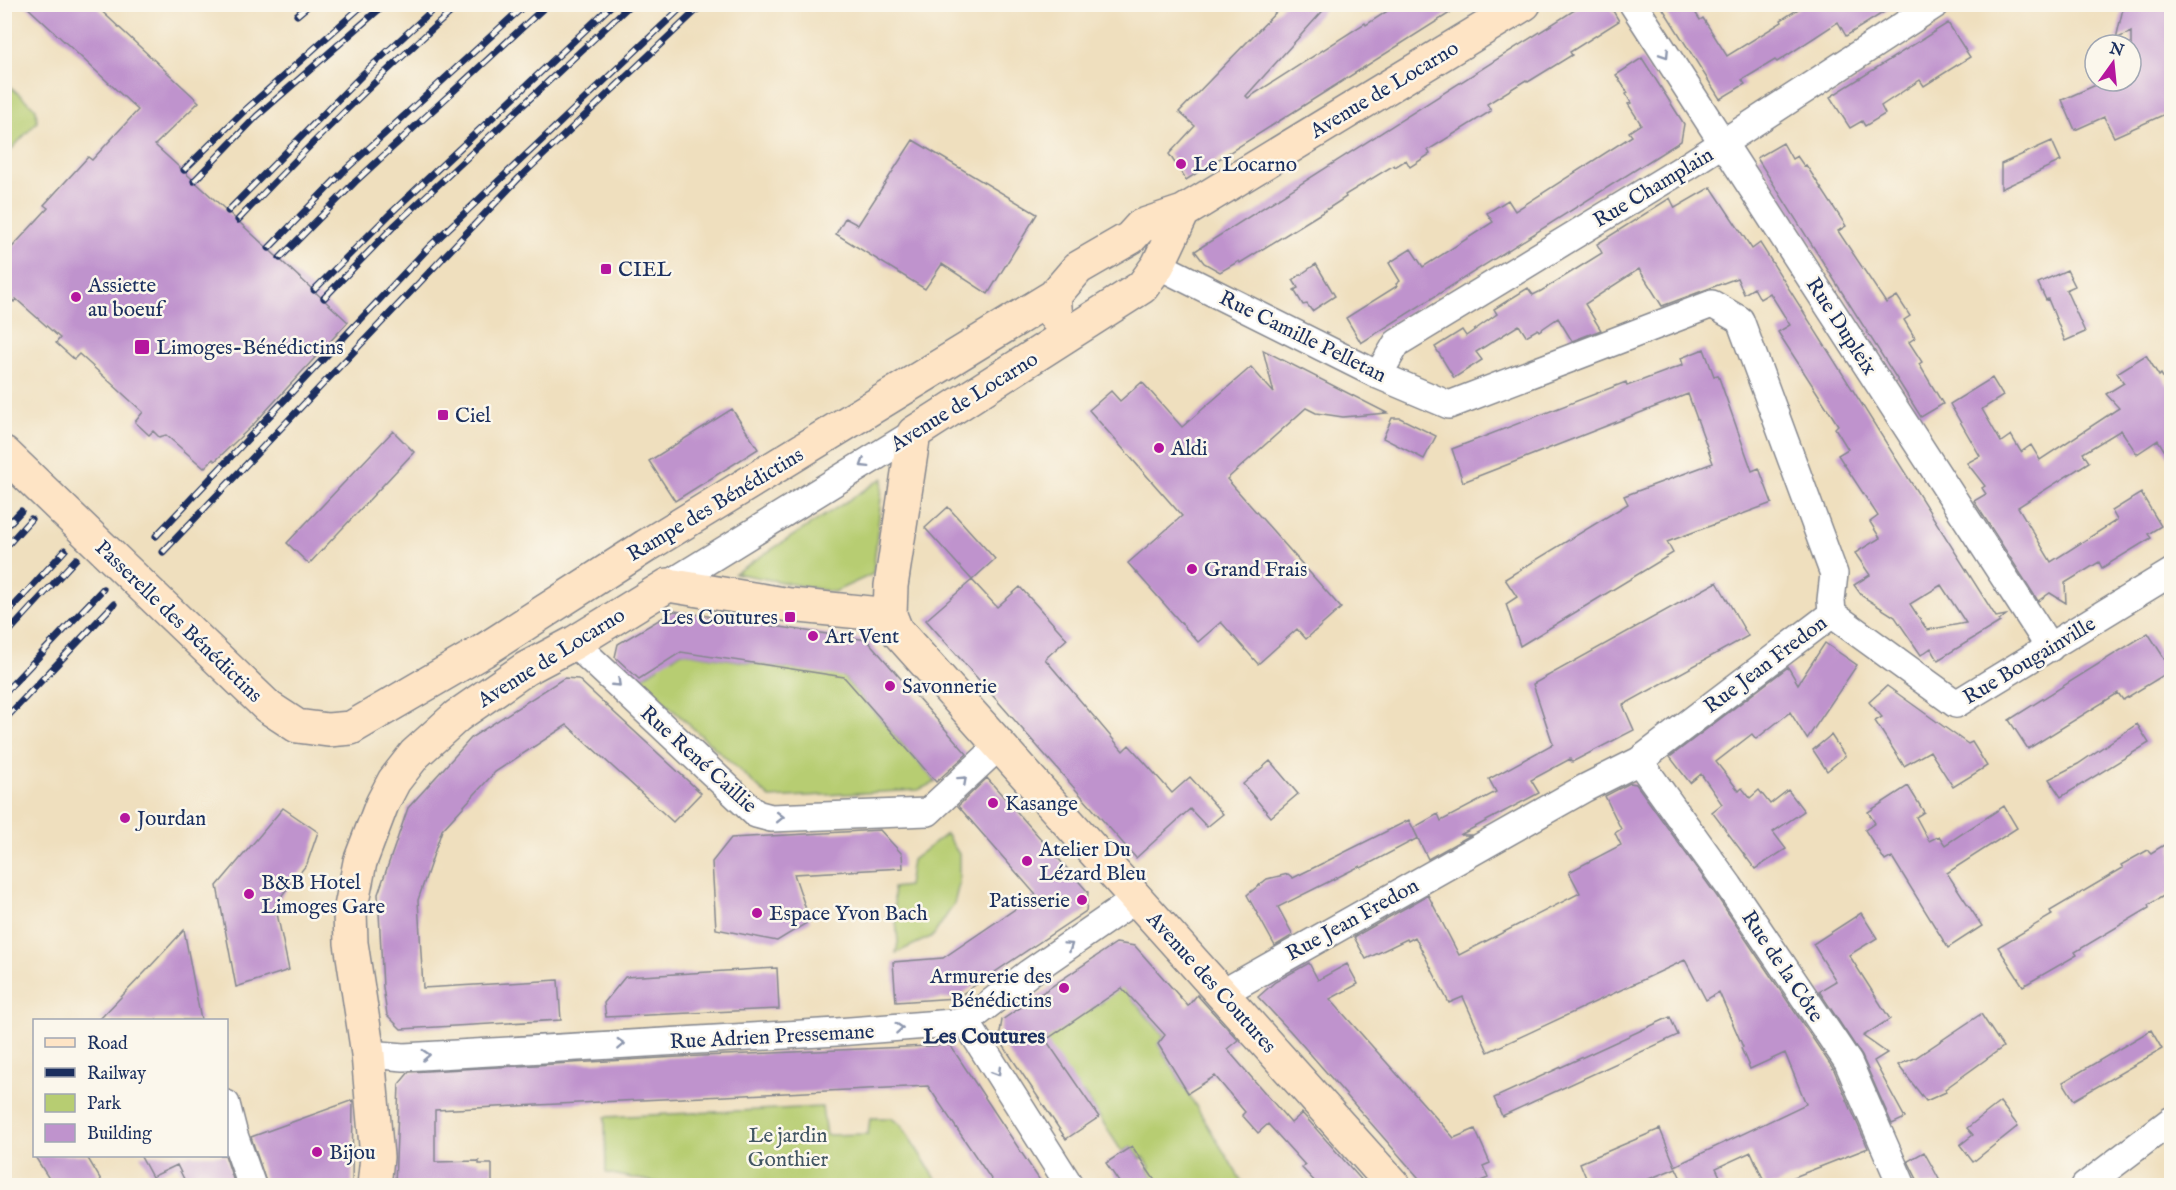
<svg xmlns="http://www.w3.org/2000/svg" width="2176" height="1190" font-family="'IM FELL English',serif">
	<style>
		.green { fill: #b7cd72; stroke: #697e68; stroke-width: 1.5 }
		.building { fill: #bf93cd; fill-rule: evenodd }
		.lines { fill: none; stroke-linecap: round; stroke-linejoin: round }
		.street-casing { stroke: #85878e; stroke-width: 30 }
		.secondary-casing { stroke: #85878e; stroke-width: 36 }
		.street { stroke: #fff; stroke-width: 27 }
		.secondary { stroke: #fee4c5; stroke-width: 33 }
		.rail-casing { stroke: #1b2f5e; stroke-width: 7 }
		.rail { stroke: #fbf7ec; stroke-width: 4.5; stroke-dasharray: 14; stroke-linecap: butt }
		.oneway { stroke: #8d97ae }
		.poi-dot { fill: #b5179e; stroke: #fbf7ec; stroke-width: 2 }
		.labels { text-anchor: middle; stroke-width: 5; stroke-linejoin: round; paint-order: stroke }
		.street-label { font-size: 21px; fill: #1b2f5e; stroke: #fbf7ec }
		.poi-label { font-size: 21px; fill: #1b2f5e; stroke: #fbf7ec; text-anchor: start }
		.park-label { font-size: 21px; fill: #425663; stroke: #fbf7ec }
		.neighbourhood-label { font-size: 22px; font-weight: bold; fill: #1b2f5e; stroke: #fbf7ec }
	</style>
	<rect width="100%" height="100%" fill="#fbf7ec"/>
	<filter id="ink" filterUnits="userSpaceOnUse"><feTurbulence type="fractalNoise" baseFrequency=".0167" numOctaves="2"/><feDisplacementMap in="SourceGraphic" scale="12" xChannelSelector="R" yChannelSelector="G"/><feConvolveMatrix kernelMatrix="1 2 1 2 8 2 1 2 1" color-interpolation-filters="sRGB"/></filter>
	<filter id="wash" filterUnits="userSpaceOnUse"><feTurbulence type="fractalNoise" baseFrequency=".008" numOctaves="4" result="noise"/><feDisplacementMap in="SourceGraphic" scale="24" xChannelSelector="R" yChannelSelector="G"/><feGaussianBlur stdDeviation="1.35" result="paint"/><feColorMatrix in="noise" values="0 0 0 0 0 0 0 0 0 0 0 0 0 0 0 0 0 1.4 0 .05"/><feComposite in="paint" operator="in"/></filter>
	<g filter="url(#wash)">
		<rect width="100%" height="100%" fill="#efdfbe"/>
		<path class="green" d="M 5,82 L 36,109 L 37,122 L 5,156 Z
			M 883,478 L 873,574 L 834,592 L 735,573 Z
			M 682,652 L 783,668 L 839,672 L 936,782 L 918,790 L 770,798 L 639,679 L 659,667 L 657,663 L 670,654 L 673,658 Z
			M 946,834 L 959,854 L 959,884 L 954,904 L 933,936 L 896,953 L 898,942 L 893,888 L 908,886 L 912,860 Z
			M 1120,985 L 1164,1036 L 1158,1044 L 1244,1185 L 1158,1185 L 1147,1169 L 1150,1167 L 1144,1157 L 1141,1159 L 1132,1146 L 1122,1152 L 1084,1093 L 1080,1095 L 1037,1041 C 1057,1032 1074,1023 1089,1006 L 1092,1009 L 1103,1002 L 1101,998 Z
			M 822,1107 L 826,1135 L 868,1134 L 870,1118 L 891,1118 L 901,1125 L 940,1185 L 675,1186 L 606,1173 L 605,1117 Z"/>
		<g id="blocks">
			<path class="building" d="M 24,4 L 94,4 L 199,102 L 155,145 L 348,322 L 252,426 L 215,461 L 213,459 L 204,468 L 166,435 L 159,437 L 153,431 L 149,435 L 135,422 L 143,412 L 79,354 L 74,359 L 56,343 L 60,338 L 16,299 L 14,302 L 4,291 L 4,256 L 48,208 L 44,205 L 88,157 L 92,160 L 138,110 Z
				M 1284,4 L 1329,4 L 1246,96 L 1248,98 L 1365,23 L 1366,25 L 1398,4 L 1464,4 L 1186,180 L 1169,154 L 1195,126 L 1179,112 Z
				M 1584,4 L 1609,4 L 1619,21 L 1570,52 L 1572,55 L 1528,82 L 1526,80 L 1487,104 L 1491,111 L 1428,150 L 1430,154 L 1410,167 L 1406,160 L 1395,167 L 1394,165 L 1345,195 L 1346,197 L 1326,210 L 1240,263 L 1239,261 L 1220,272 L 1204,263 L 1195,251 Z
				M 1660,4 L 1690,4 L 1700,20 L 1703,18 L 1727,56 L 1782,22 L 1781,20 L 1806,4 L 1897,4 L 1846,36 L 1838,22 L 1777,62 L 1775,60 L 1742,80 L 1745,84 L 1720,99 Z
				M 2124,4 L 2172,4 L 2172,111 L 2114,137 L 2104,117 L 2075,130 L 2062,100 L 2105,81 L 2131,81 L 2131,32 L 2116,39 Z
				M 1948,23 L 1970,57 L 1924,86 L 1920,80 L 1881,106 L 1885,114 L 1865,126 L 1862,121 L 1850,128 L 1830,97 Z
				M 1642,58 L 1684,124 L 1681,141 L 1361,343 L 1346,318 L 1397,286 L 1396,284 L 1400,281 L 1389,263 L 1411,249 L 1423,267 L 1493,222 L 1487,213 L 1508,200 L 1515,211 L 1632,136 L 1629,132 L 1641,124 L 1628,104 L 1631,103 L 1626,94 L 1628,93 L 1616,75 Z
				M 913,140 L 1037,214 L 988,294 L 942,264 L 925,289 L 836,234 L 845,218 L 858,225 Z
				M 2052,141 L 2061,161 L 2001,189 L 2001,164 Z
				M 1783,143 L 1792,159 L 1797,156 L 1804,166 L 1806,165 L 1846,226 L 1838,231 L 1886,303 L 1897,296 L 1910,316 L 1904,320 L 1915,338 L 1909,342 L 1922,362 L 1919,364 L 1943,404 L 1921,417 L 1757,158 Z
				M 1711,187 L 1752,249 L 1760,243 L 1996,617 L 2006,615 L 1999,621 L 2000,622 L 1938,660 L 1931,648 L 1921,655 L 1895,617 L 1862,596 L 1854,585 L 1870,575 L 1855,553 L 1880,538 L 1870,522 L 1878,516 L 1838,455 L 1848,449 L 1835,428 L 1838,425 L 1778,332 L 1790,325 L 1770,293 L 1760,299 L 1754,288 L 1744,294 L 1737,278 L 1662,306 L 1639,269 L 1585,304 L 1601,330 L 1572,341 L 1558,318 L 1539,331 L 1538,329 L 1526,336 L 1519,325 L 1476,352 L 1482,360 L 1454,378 L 1435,347 L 1462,330 L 1466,336 L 1497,314 L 1494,309 L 1528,288 L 1533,295 L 1541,291 L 1602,253 L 1597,244 L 1670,198 L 1675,208 ZM 1941,585 L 1966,623 L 1927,630 L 1910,604 Z
				M 1316,264 L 1335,296 L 1312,311 L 1307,304 L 1303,305 L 1294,290 L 1298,288 L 1293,280 Z
				M 2067,270 L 2075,286 L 2066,290 L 2085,332 L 2065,341 L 2048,299 L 2046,300 L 2038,283 Z
				M 1704,349 L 1714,376 L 1718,375 L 1752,471 L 1759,468 L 1772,503 L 1667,542 L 1673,553 L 1520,646 L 1506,604 L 1517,597 L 1505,579 L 1628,504 L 1624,496 L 1713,463 L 1688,394 L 1463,482 L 1452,449 L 1626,382 L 1627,386 L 1683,365 L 1681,358 Z
				M 1263,350 L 1387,413 L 1343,417 L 1316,413 L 1306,408 L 1227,479 L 1341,608 L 1306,639 L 1297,629 L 1258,664 L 1221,622 L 1198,642 L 1128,563 L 1182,516 L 1089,410 L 1111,391 L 1120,401 L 1142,382 L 1182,427 L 1251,367 L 1274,393 Z
				M 2146,355 L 2159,376 L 2161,374 L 2172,392 L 2172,463 L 2158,440 L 2137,454 L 2121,430 L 2083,453 L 2089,462 L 2018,507 L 2051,562 L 2117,520 L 2112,511 L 2141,493 L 2161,526 L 2148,534 L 2151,538 L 2102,568 L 2099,562 L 2065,583 L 2066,603 L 2050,593 L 2038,601 L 1974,501 L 1986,494 L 1982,488 L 1985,486 L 1967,463 L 1980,456 L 1950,404 L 1992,378 L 2003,396 L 1982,409 L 2001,442 L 2011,435 L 2021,452 L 2031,445 L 2040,460 L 2119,408 L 2106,394 L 2124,383 L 2117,373 Z
				M 732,409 L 758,449 L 675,501 L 649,461 Z
				M 1392,418 L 1400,418 L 1436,436 L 1424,459 L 1383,438 Z
				M 393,431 L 414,452 L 309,564 L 287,543 Z
				M 948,507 L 995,559 L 972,580 L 997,607 L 1020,587 L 1067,639 L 1045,659 L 1123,751 L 1129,745 L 1172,793 L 1190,777 L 1223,814 L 1207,827 L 1190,809 L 1136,858 L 926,620 L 972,580 L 925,528 Z
				M 1717,582 L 1748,636 L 1623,705 L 1634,730 L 1572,762 L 1570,759 L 1531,780 L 1539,793 L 1460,835 L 1471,835 L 1428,859 L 1413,828 L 1438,814 L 1441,821 L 1496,792 L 1489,779 L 1553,744 L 1533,684 Z
				M 674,611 L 867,640 L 967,754 L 936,782 L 844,677 L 681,652 L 639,679 L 615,657 L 618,644 Z
				M 2148,633 L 2172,670 L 2123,700 L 2118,693 L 2028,749 L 2009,720 Z
				M 1825,643 L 1857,665 L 1807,739 L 1790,712 L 1756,739 L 1752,734 L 1716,762 L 1739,791 L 1742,788 L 1750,798 L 1759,790 L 1770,804 L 1788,790 L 1804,811 L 1773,832 L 1786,849 L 1755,869 L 1712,812 L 1722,804 L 1701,774 L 1690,783 L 1670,757 L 1788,667 L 1798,684 Z
				M 564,678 L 578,679 L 701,793 L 673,822 L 567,725 L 495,772 L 442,830 L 418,900 L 423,988 L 558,980 L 561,1020 L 401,1029 L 387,1015 L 383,987 L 378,894 L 408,808 L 472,737 Z
				M 1887,686 L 1968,744 L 1972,742 L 1987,766 L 1953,787 L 1930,751 L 1904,766 L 1875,721 L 1882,717 L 1869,702 Z
				M 2137,724 L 2149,743 L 2061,797 L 2049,779 L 2078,764 Z
				M 1831,735 L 1845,756 L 1827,771 L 1813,750 Z
				M 1270,761 L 1298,794 L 1271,817 L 1243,784 Z
				M 987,778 L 1088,892 L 1086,911 L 956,998 L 896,1002 L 893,962 L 943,958 L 1036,895 L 958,806 Z
				M 1630,783 L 1636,784 L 1716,895 L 1834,1070 L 1868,1148 L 1774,1185 L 1766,1185 L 1751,1152 L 1716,1168 L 1724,1185 L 1684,1185 L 1676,1168 L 1634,1185 L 1589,1185 L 1580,1163 L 1660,1129 L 1675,1166 L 1806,1104 L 1785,1053 L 1750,1069 L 1741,1048 L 1743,1047 L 1719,992 L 1706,1000 L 1685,960 L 1488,1052 L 1463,997 L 1449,1003 L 1415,937 L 1408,941 L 1407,939 L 1366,959 L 1354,937 L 1428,895 L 1459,955 L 1580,893 L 1569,872 L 1621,845 L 1615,833 L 1621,829 L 1605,796 Z
				M 1908,786 L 1924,812 L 1916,817 L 1929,841 L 1939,836 L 1945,845 L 2004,806 L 2017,828 L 1947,873 L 1982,926 L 1948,948 L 1892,857 L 1885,861 L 1865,830 L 1875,823 L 1868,812 Z
				M 283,808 L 318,832 L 307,864 L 275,904 L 289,970 L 236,987 L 217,886 Z
				M 1409,820 L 1418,838 L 1361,868 L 1360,866 L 1278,907 L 1293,935 L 1275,946 L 1247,895 L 1267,879 L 1288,874 L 1293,878 Z
				M 880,830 L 902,854 L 903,868 L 794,874 L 810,921 L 777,941 L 716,929 L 712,862 L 731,838 Z
				M 2172,840 L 2172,891 L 2148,905 L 2149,908 L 2075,952 L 2077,955 L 2023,986 L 1998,947 L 2052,915 L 2050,911 L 2123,868 L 2121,865 L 2148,850 L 2151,853 Z
				M 1861,913 L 1877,938 L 1849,955 L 1890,1019 L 1863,1036 L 1887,1053 L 1874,1061 L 1905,1118 L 1892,1124 L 1862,1056 L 1819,991 L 1836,981 L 1813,944 Z
				M 184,930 L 201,1020 L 99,1020 L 147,970 Z
				M 1116,943 L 1135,946 L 1188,1006 L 1197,995 L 1238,1040 L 1227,1049 L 1291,1123 L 1302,1113 L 1366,1185 L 1318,1185 L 1302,1168 L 1305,1165 L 1268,1124 L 1258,1133 L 1242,1115 L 1245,1112 L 1215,1076 L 1188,1093 L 1158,1044 L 1165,1035 L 1122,988 L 1046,1040 L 1099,1117 L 1066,1139 L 999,1039 L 1002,1020 Z
				M 1309,963 L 1318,980 L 1347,964 L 1358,984 L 1330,999 L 1454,1138 L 1475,1129 L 1490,1163 L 1483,1166 L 1488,1178 L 1471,1185 L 1425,1185 L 1291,1032 L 1258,997 L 1275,982 Z
				M 777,968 L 779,1009 L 606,1017 L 604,1003 L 625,977 Z
				M 1981,1014 L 2003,1047 L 1945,1089 L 1946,1092 L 1926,1101 L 1898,1065 L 1915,1058 Z
				M 1670,1017 L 1678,1035 L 1502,1116 L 1494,1098 Z
				M 2151,1030 L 2162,1049 L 2074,1100 L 2063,1082 Z
				M 950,1045 L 1043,1185 L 995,1185 L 928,1086 L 435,1110 L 435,1162 L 479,1161 L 479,1164 L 492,1164 L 492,1185 L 395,1185 L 399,1084 L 409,1072 L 679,1057 Z
				M 353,1100 L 352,1185 L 267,1185 L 251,1137 Z
				M 2000,1102 L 2018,1126 L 1973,1162 L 1960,1145 L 1973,1135 L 1967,1128 Z
				M 1132,1146 L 1147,1169 L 1158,1185 L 1121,1185 L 1106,1163 Z
				M 1924,1152 L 1933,1168 L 1942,1185 L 1920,1185 L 1908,1161 Z
				M 34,1155 L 86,1155 L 104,1185 L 53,1185 Z
				M 140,1155 L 225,1155 L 235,1185 L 187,1185 L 177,1165 L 152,1177 Z"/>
		</g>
	</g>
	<g filter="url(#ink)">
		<use href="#blocks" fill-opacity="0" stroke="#85878e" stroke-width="1.5"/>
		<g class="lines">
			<defs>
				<path id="street" d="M 1633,4 L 2050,648
					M 1158,265 L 1378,375 L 1449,405 L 1712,304 L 1740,320 L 1834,574 L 1831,600 L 1832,614
					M 1378,375 L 1397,343 L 1689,165 L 1936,4
					M 668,585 L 914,433
					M 1832,614 L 1956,704 L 2172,572
					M 574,643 L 756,814 L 771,818 L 928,812 L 1000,745
					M 1639,761 L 1729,886 L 1848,1062 L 1902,1186
					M 1221,994 L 1585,788 L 1639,761 L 1832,614
					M 966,1022 L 1070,1186
					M 368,1054 L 404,1057 L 837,1032 L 966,1022 L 1029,973 L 1136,899
					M 226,1104 L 234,1135 L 252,1186
					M 2085,1186 L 2172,1120"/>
				<path id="secondary" d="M 1056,318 L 1054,296 L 1078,268 L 1130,238 L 1141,226 L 1183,212 L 1524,4
					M 4,453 L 268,707 L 297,726 L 328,730 L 351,728 L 483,651 L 646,546 L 1054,296
					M 890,615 L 896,630 L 1394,1186
					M 374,1186 L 377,1157 L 368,1054 L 351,943 L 350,912 L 360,862 L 382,804 L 394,781 L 415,754 L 457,716 L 525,669 L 574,643 L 668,585 L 790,605 L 890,615 L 891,586 L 914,433 L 1142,287 L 1158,265 L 1183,212"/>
			</defs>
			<use href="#street" class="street-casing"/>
			<use href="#secondary" class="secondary-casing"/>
			<use href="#street" class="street"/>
			<use href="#secondary" class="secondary"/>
			<defs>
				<path id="rail" d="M 297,15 L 310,4
					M 184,170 L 242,113 L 364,4
					M 194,181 L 257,116 L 385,4
					M 228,211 L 364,73 L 439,4
					M 238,220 C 309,145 382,73 460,4
					M 269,248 L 344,171 L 526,4
					M 280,258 L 355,182 L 548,4
					M 314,290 L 391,213 L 613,4
					M 324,298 L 394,226 L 631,4
					M 4,529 L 21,511
					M 156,536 L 430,246 L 685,4
					M 4,549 L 31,519
					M 163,552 L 519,178 L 703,4
					M 4,617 L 65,550
					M 4,637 L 76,559
					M 4,693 L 103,589
					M 4,720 L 114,604"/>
			</defs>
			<use href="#rail" class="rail-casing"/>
			<use href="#rail" class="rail"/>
		</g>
		<defs><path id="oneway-chevron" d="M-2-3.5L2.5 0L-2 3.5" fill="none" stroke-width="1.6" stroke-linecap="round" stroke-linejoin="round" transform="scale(1.5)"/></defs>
		<g class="oneway">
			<use href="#oneway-chevron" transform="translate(1665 54) rotate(57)"/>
			<use href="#oneway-chevron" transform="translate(864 464) rotate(148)"/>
			<use href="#oneway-chevron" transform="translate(617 683) rotate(43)"/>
			<use href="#oneway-chevron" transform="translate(963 780) rotate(-42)"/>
			<use href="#oneway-chevron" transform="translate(780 817) rotate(-1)"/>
			<use href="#oneway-chevron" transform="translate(1069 946) rotate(-34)"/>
			<use href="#oneway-chevron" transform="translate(899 1028) rotate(-4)"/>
			<use href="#oneway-chevron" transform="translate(621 1044) rotate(-3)"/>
			<use href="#oneway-chevron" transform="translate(426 1055) rotate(-3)"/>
			<use href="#oneway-chevron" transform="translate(997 1072) rotate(58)"/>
		</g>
	</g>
	<g class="poi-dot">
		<circle cx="1181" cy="164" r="6"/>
		<rect x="600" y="263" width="12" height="12" rx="3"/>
		<circle cx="76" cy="297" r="6"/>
		<rect x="134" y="339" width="16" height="16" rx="3"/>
		<rect x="437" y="409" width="12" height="12" rx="3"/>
		<circle cx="1159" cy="448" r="6"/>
		<circle cx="1192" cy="569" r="6"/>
		<rect x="784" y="611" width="12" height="12" rx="3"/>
		<circle cx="813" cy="636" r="6"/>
		<circle cx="890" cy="686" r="6"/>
		<circle cx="993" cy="803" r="6"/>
		<circle cx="125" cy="818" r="6"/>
		<circle cx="1027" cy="861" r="6"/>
		<circle cx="249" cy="894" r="6"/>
		<circle cx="1082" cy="900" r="6"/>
		<circle cx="757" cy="913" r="6"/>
		<circle cx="1064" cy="988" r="6"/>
		<circle cx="317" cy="1152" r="6"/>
	</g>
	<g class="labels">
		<g class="street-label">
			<text transform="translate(1384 89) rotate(-31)" y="7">Avenue de Locarno</text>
			<text transform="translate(1653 187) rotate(-31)" y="7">Rue Champlain</text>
			<text transform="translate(1842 326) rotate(57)" y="7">Rue Dupleix</text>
			<text transform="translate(1303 336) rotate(26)" y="7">Rue Camille Pelletan</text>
			<text transform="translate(964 401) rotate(-32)" y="7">Avenue de Locarno</text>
			<text transform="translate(715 504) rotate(-31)" y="7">Rampe des Bénédictins</text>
			<text transform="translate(179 621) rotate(44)" y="7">Passerelle des Bénédictins</text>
			<text transform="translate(551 657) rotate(-32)" y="7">Avenue de Locarno</text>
			<text transform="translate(2029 660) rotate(-31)" y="7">Rue Bougainville</text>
			<text transform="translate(1765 664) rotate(-37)" y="7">Rue Jean Fredon</text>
			<text transform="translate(699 759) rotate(42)" y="7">Rue René Caillie</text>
			<text transform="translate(1352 919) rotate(-29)" y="7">Rue Jean Fredon</text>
			<text transform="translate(1783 966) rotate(56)" y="7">Rue de la Côte</text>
			<text transform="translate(1212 982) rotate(48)" y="7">Avenue des Coutures</text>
			<text transform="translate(772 1036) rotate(-3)" y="7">Rue Adrien Pressemane</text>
		</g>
		<g class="poi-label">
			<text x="1193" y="171">Le Locarno</text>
			<text x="618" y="276">CIEL</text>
			<text x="88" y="292">Assiette<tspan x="88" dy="24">au boeuf</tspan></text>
			<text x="156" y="354">Limoges-Bénédictins</text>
			<text x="455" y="422">Ciel</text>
			<text x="1171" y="455">Aldi</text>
			<text x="1204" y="576">Grand Frais</text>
			<text x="778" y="624" text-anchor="end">Les Coutures</text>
			<text x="825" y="643">Art Vent</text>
			<text x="902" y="693">Savonnerie</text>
			<text x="1005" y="810">Kasange</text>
			<text x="137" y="825">Jourdan</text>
			<text x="1039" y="856">Atelier Du<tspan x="1039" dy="24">Lézard Bleu</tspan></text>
			<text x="261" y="889">B&amp;B Hotel<tspan x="261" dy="24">Limoges Gare</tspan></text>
			<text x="1070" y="907" text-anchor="end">Patisserie</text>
			<text x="769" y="920">Espace Yvon Bach</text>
			<text x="1052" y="983" text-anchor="end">Armurerie des<tspan x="1052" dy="24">Bénédictins</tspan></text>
			<text x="329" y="1159">Bijou</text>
		</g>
		<g class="park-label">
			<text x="788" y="1142">Le jardin<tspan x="788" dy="24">Gonthier</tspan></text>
		</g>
		<g class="neighbourhood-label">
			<text x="984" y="1043">Les Coutures</text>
		</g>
	</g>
	<rect width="2176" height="1190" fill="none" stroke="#fbf7ec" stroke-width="24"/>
	<rect x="33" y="1019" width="195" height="138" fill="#fbf7ec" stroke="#a1a7b3" stroke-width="1.5"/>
	<rect x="45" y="1038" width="30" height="9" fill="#fee4c5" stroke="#a1a7b3" stroke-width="1.5"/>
	<text x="87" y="1049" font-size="18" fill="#1b2f5e">Road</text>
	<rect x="45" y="1068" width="30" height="9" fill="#1b2f5e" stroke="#a1a7b3" stroke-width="1.5"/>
	<text x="87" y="1079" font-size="18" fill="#1b2f5e">Railway</text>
	<rect x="45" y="1094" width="30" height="18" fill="#b7cd72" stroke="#a1a7b3" stroke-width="1.5"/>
	<text x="87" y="1109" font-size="18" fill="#1b2f5e">Park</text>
	<rect x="45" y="1124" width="30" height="18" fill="#bf93cd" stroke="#a1a7b3" stroke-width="1.5"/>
	<text x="87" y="1139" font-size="18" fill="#1b2f5e">Building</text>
	<g transform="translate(2113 63) rotate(15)"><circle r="28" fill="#fbf7ec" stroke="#a1a7b3" stroke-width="1.5"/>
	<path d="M0-4.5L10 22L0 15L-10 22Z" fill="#b5179e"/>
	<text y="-9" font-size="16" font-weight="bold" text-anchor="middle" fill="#1b2f5e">N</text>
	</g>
</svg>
